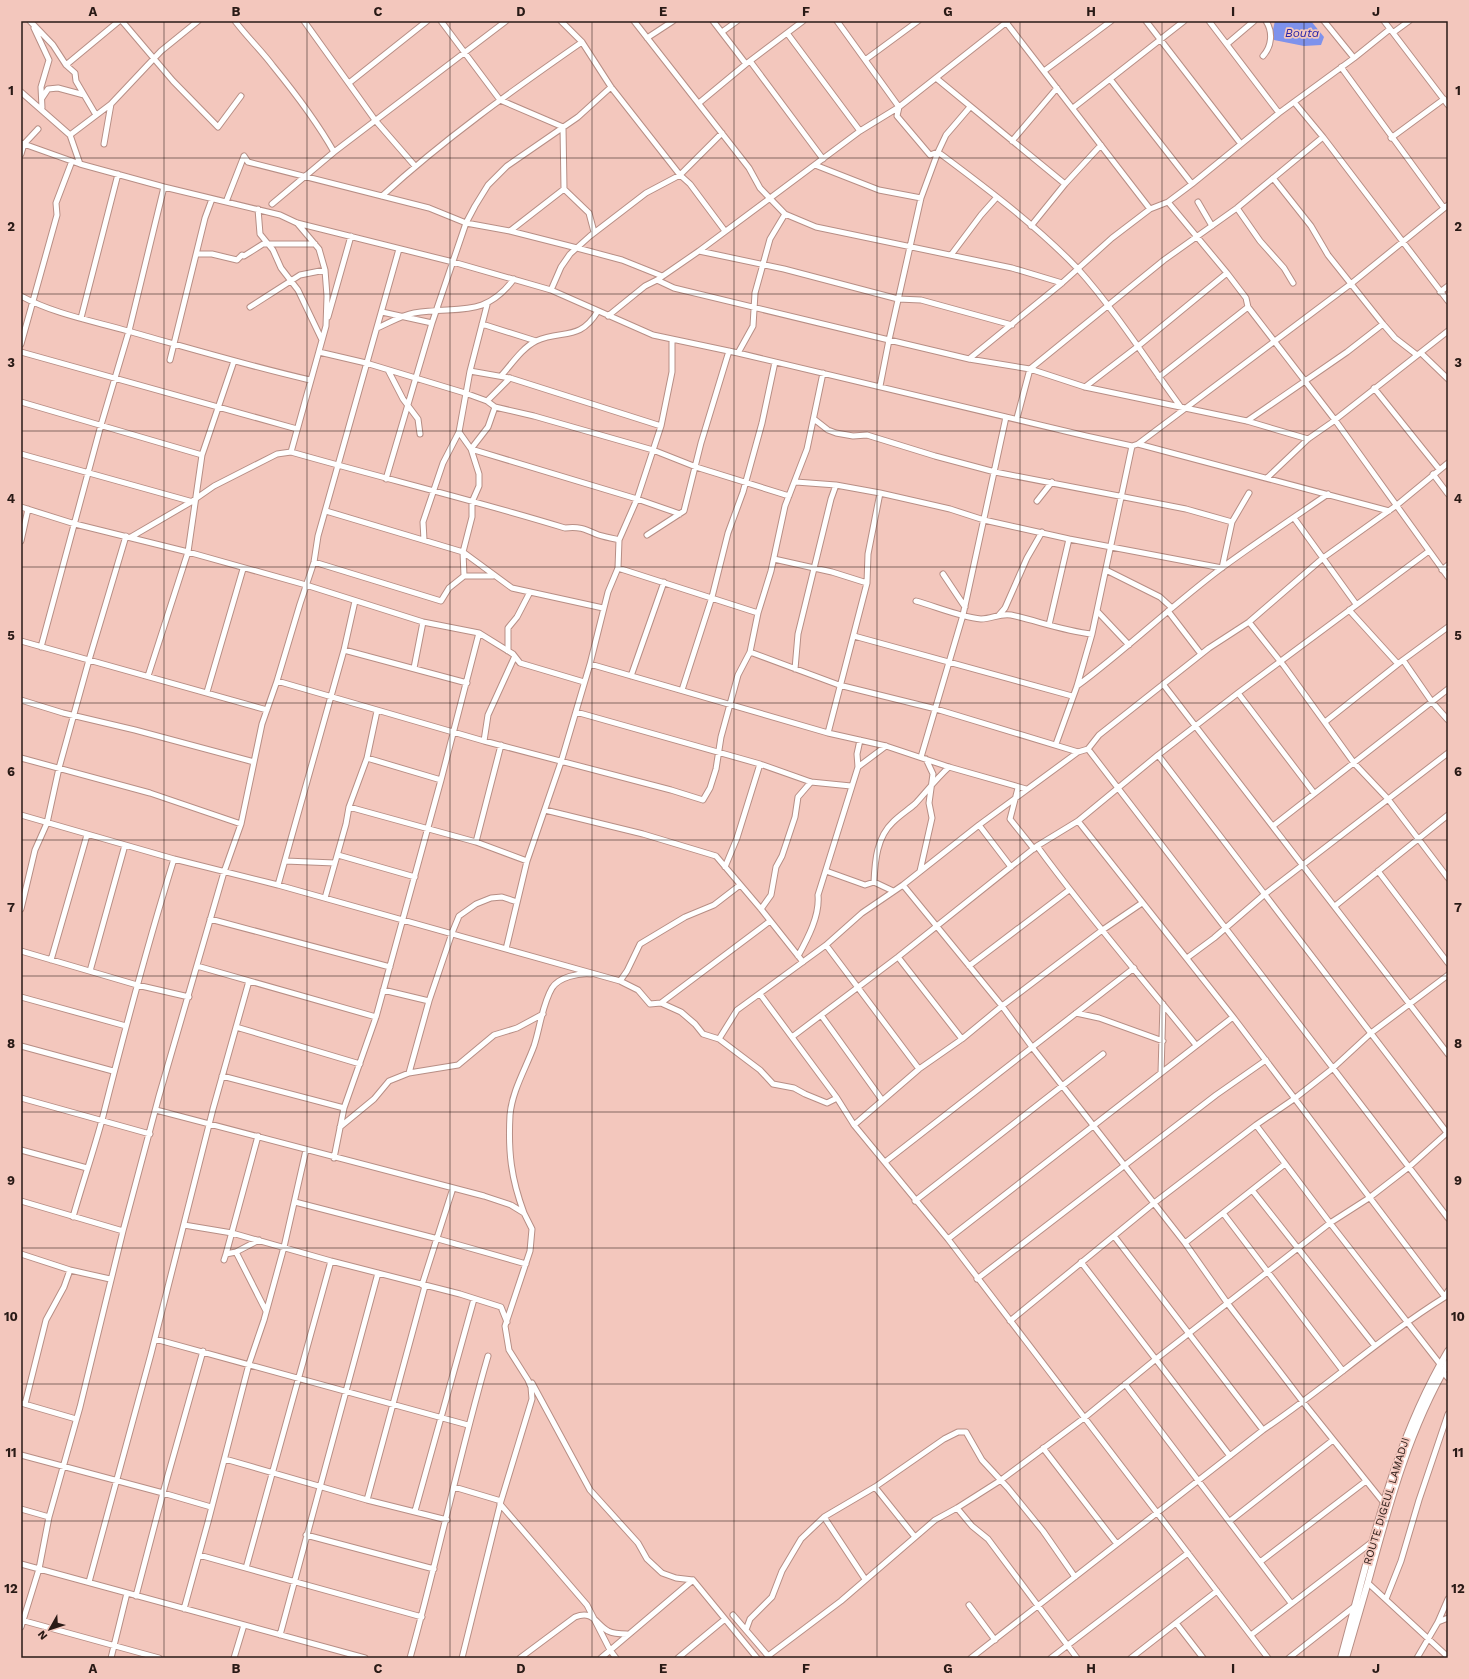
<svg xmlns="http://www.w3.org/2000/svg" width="1469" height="1679" font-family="'Work Sans',sans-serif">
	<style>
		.water { fill: #7e92ec }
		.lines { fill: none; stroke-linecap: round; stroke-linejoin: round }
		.minor-casing { stroke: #b78e85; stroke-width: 7 }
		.major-casing { stroke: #b78e85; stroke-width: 8 }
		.minor { stroke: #fff; stroke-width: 5 }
		.major { stroke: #fff; stroke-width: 6 }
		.grid { fill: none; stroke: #291a16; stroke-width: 1; stroke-opacity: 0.55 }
		.labels { text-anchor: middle; stroke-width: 3.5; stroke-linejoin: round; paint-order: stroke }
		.street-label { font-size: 11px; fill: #291a16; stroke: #f3c7bd }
		.water-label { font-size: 12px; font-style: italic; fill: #2925a9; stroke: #f3c7bd }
		.neatline { fill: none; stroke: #291a16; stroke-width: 1.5 }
		.grid-label { font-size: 13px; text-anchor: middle; font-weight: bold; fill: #291a16 }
	</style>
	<rect width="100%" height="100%" fill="#f3c7bd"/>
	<path class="water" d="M 1275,21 L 1311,21 L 1324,37 L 1321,45 L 1304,46 L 1274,40 L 1272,34 Z"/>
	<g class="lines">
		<defs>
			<path id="minor" d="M 30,21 L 53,45 L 66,65 L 119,21
				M 122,21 L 173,81 L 218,127 L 241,96
				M 235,21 C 247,37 261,50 273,66 C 295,93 317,122 334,152
				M 304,21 L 375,120 L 415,166
				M 441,21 L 500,100 L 563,127 L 564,189 L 589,213 L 594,232
				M 561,21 L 582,42 L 611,87 L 680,175 L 690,184 L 725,231
				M 634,21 L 749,168 L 760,188 L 785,214 L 816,227 L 1012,268 L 1062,283
				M 713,21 L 746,64
				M 837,21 L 899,107 L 897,116 L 930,155 L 938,152 C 986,188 1036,225 1078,269 C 1114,309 1148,362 1180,406
				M 1005,21 L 1150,209
				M 1146,21 L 1241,144
				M 1209,21 L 1279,113
				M 1324,21 L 1354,58
				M 1384,21 L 1448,105
				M 34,28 L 49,60 L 41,87 L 42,108
				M 722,32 L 737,21
				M 1394,32 L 1409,21
				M 787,33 L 860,131
				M 647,38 L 673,21
				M 1227,44 L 1254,21
				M 1263,56 C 1272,46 1273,32 1266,21
				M 865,60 L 918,21
				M 750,61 L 823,159
				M 66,65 L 75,73 L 76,81 L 96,115
				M 1341,67 L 1444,208
				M 1044,71 L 1111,21
				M 936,78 L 1065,184
				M 1110,79 L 1192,184
				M 349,83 L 427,21
				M 21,92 L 70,135 L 111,104
				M 42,98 L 48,89 L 58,88 L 84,95
				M 1294,102 L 1323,137 L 1448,301
				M 699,103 L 746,64 L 803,21
				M 1073,108 L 1184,21
				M 70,135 L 80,164
				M 1391,138 L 1444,99
				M 1012,141 L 1057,88
				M 21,143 L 80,164 L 164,187 L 280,215 L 297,223 L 453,262 L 551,290 L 653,335 L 738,353 L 1086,436 L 1132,446 L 1138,444 L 1389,511
				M 104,144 L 111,104 L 161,51 L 198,21
				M 21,154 L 24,144 L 38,129
				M 244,156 L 248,162 L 429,208 L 466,223 L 510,231 L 577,248 L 622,260 L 662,276
				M 815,165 L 879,190 L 921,198
				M 1273,178 L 1311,226 L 1328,255 L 1383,324 L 1395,338 L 1417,355
				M 382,196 C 444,139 513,90 582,42
				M 226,202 L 244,156
				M 1168,202 L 1227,273 L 1246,298 L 1248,307 L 1335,420 L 1448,577
				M 1198,202 L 1212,226
				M 272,204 L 334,152 L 506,21
				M 1237,208 L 1260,241 L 1284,268 L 1293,283
				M 258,209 L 260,234 L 273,250 L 281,268 L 298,290 L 322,340
				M 1031,226 L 1065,184 L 1101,145
				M 510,231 L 564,189
				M 699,251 L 784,269 L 898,299 L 921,300 L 1012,325
				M 197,254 L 212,254 L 237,260 L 242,255 L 244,256 L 263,244 L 315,244
				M 951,255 L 981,215 L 997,197
				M 657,280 L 674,288 L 889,340 L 921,198 L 938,152 L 946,135 L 970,107
				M 551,290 L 561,267 L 570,254 L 590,236 L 646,193 L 680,175 L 722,133
				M 1440,292 L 1448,286
				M 21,296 C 54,314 93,321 128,331 C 189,348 249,366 310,380
				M 250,307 L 300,275 L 325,270
				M 382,312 L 432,323
				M 608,316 L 645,286 L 657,280 L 699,251 L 860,131 L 899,107 L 1008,21
				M 328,317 L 351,236
				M 81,318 L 118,174
				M 482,324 L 536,341
				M 377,328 C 389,323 402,315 414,313 C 457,305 483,320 514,279
				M 21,344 L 57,215 L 56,203 L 72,161
				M 21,352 L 297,429
				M 319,352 L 366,363 L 465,393 L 487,401 L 495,407 L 534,416 L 653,450 L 696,467 L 789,496
				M 738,353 L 753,326 L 755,293 L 770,239 L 785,214
				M 1421,353 L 1448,379
				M 969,359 L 1062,283 L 1112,238 L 1150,209 L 1168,202 L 1192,184 L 1279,113 L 1354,58 L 1390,29
				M 170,360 L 205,218 L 212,199
				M 388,370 L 403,399 L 418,419 L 420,434
				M 470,371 L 510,378 L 661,426
				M 501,376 C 511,365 522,348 536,341 C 563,329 579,342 598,311
				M 1159,377 L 1248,307
				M 880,386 L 889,340 L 969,359 L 1030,369 L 1085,387 L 1247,421 L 1308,439
				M 1085,387 L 1137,347 L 1227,273
				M 1374,388 L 1439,469
				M 487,401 L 510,378
				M 21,402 L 202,455
				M 1017,418 L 1030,369 L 1164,260 L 1237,208 L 1323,137
				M 814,419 L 828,430 L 836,433 L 853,436 L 867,435 L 935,456 L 995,472 L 1186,509 L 1232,522
				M 1247,421 L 1347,352 L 1383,324
				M 459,432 L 471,449 L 637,499 L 680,514
				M 1138,444 L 1352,283 L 1448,205
				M 291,452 L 326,326 L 327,296 L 325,270 L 319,249 L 297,223
				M 21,454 L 193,502
				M 1433,474 L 1448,494
				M 1267,478 L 1308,439 L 1331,423 L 1448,331
				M 386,479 L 432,323 L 466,223 L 475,206 L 488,185 L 507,166 L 578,117 L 611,87
				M 796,482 L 836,485 L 880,493 L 950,509 L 984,520 L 1069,539 L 1222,568 L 1232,522 L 1249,493
				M 1037,501 L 1052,482
				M 21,507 L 75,524 L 188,552 L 306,585 L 423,622 L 479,633 L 513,654 L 520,663 L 584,682
				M 326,511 L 463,552 L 512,588 L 603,608
				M 1294,518 L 1356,604
				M 647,535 L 684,511 L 701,443 L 729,351
				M 131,537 L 191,502 L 214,486 L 277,454 L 291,452 C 382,478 474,500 565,528 C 578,526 585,529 596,534 C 603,537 612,538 619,540
				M 424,540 L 423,522 L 443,463 L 459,432 L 470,371 L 487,305
				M 21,541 L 28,509
				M 774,559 L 832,572 L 867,583
				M 314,562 L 441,601 L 449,588 L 464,576
				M 618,568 L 758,613
				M 1106,570 L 1160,597 L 1172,608
				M 1442,570 L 1448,565
				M 943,574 L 965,607
				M 493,576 L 464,576 L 463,552 L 472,517 L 472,502 L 479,486 L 479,474 L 471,449 L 488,427 L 495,407
				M 916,601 C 937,607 960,617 981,619 C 992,619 1000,613 1011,615 C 1038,621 1064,631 1092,634
				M 1349,610 L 1398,664
				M 1097,611 L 1129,645
				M 1168,611 L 1201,654
				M 999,615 L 1005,608 L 1027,558 L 1042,532
				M 1249,622 L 1284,666 L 1354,763 L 1388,799 L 1448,878
				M 1049,625 L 1069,539
				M 854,636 L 1072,696
				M 21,641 L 267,710
				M 41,647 L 101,425 L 129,331 L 164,187
				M 344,650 L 467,683
				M 508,651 L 508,628 L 517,617 L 530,592
				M 750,652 L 839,685 L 936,709 L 1078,752
				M 1403,660 L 1432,702 L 1448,720
				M 590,664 L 828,733 L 886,746 L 949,767 L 1026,789
				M 414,668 L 423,622
				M 795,669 L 798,634 L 831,499 L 836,485
				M 148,676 L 188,552 L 202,455 L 234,361
				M 631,676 L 664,582
				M 277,681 L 484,741 L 671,790 L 703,800 L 710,788 L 716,769 L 721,737 L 738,675 L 750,652 L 758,613 L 771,571 L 785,506 L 807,449 L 823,373
				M 1163,684 L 1448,1054
				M 1077,686 C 1127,649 1172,605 1223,567 C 1257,542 1293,518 1328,494
				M 682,690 L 712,597 L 728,533 L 743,492 L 762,423 L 775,362
				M 207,692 L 243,569
				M 1238,693 L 1314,793
				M 21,700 L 63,713 L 135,730 L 254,762
				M 576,712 L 760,764 L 811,782 L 851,786
				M 1325,722 L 1403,660 L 1448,627
				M 828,733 L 867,583 L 868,554 L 880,493
				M 484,741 L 488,715 L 514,658
				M 1056,744 L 1077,686 L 1092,634 L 1132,446
				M 1088,749 L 1448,1218
				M 1158,755 L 1448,1134
				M 921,757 L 963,615 L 1006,417
				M 21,758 L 150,793 L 241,824
				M 367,758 L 441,780
				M 858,767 L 886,746
				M 1018,788 L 1010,819 L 1034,849
				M 349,807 L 476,842 L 527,861
				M 545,810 L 643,834 L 716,856 L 761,909 L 803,962
				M 21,815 L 174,859 L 278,885 L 620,981 L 638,990 L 650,1004 L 661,1003 L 681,1012 L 695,1024 L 703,1034 L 719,1039 L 760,1070 L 773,1084 L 794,1088 L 805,1094 L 827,1103 L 837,1098
				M 1078,821 L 1233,1017 L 1445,1297
				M 979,825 L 1011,867
				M 1273,826 L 1448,689
				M 476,842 L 501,745
				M 1037,846 C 1087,915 1143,979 1196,1045
				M 338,855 L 415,877
				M 285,861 L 335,863
				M 725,867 L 737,838 L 760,764
				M 826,871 L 865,885 L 874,882 L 893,891
				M 920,871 L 932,818 L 929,803 L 933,774 L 926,759
				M 1378,871 L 1448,963
				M 874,882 C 875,860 877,837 893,822 C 900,815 908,810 915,804 C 926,792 936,779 949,767
				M 278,885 L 344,650 L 355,601
				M 903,885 L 1002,1006 L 1032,1047 L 1185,1243 L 1228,1304 L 1303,1402 L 1384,1503
				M 325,898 L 346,824 L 349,807 L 367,758 L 377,711
				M 1335,906 L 1448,815
				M 21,909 L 35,850 L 47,823 L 59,768 L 89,660 L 126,536
				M 761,909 L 771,895 L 776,867 L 782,856 L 795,817 L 798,797 L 811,782
				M 210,919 L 390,967
				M 826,945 L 919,1069
				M 506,949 L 527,861 L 561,762 L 590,664 L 608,592 L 618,568 L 619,540 L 637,499 L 661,426 L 672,372 L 672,340
				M 21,951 L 137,985 L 189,997
				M 798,956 C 808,938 820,915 818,895 L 858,767 L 857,754 L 860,740
				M 898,957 L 962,1039
				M 1187,958 L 1214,938 L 1265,894 L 1448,753
				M 51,960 L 87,835
				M 197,966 L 376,1017
				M 969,966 L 1069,890
				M 90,971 L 125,845
				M 620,981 L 627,971 L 640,944 L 685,917 L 714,905 L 740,885
				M 383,990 L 429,1001
				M 760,994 L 837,1098 L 854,1125 L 948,1239 L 1268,1658
				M 21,997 L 126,1026
				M 661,1003 L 770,921
				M 1076,1013 L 1099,1018 L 1163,1041
				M 821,1015 L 882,1100
				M 236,1027 L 360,1064
				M 792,1037 L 898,957 L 1037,846 L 1078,821 L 1158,755 L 1238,693 L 1429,551
				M 719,1039 L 737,1010 L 826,945 L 862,913 L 903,885 L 979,825 L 1078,752 L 1088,749 L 1099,735 L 1209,648 L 1249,622 L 1323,558 L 1397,505 L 1448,463
				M 21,1046 L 113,1071
				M 409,1073 L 429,1001 L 452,933 L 459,916 L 476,904 L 491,898 L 502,897 L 517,902
				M 1161,1073 L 1163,1004
				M 222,1076 L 344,1108
				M 21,1098 L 150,1134
				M 156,1110 L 484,1196 L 511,1205 L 524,1213 L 532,1229 L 530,1251 L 505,1326 L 509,1350 L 528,1380 L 531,1387 L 532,1399 L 501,1501 L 462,1658
				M 854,1125 L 919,1069 L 962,1039 L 1002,1006 L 1101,931 L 1142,903
				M 1256,1125 L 1330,1223 L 1440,1364
				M 340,1127 L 374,1099 L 389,1081 L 409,1073 L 458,1065 L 494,1035 L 517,1028 L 543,1014
				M 21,1150 L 87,1168
				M 334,1158 L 344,1108 L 376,1017 L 441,780 L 479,633
				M 885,1162 L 1134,968
				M 1252,1190 L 1375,1346
				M 21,1201 L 123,1231
				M 915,1201 L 1103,1054
				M 295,1202 L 438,1239 L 526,1264
				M 524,1213 C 511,1178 508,1152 510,1115 C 512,1091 526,1068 534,1046 C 540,1028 542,1005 552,988 C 559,977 578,973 591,974
				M 1223,1213 L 1343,1371
				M 73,1217 C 82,1185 93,1153 102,1120 C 124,1033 147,946 174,859
				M 184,1225 L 232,1233 L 331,1261 L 460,1294 L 501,1307 L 507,1322
				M 1114,1236 L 1263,1430
				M 948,1239 L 1233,1017
				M 1185,1243 L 1285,1164
				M 236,1252 L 266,1311
				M 21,1254 L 70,1270 L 110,1279
				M 226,1254 L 258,1136
				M 224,1260 L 226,1254 L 236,1252 L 259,1240
				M 1081,1262 L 1230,1456
				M 977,1279 L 1216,1095 L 1266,1060
				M 422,1285 L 453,1188
				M 1010,1321 L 1154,1203 L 1256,1125 L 1294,1099 L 1332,1069 L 1371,1033 L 1448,975
				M 155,1339 L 468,1425
				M 1443,1372 L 1448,1378
				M 532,1383 L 590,1490 L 638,1543 L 647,1559 L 662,1573 L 676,1578 L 693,1580 L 757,1658
				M 1125,1384 L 1291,1603
				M 21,1403 L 76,1419
				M 25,1404 L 46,1320 L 64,1287 L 70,1270
				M 1043,1448 L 1117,1544
				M 21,1455 L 163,1493 L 211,1507
				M 225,1459 L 367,1500 L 447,1520
				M 454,1487 L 501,1501
				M 875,1487 L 915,1537
				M 367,1500 L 425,1286
				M 500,1504 L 587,1605 L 610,1650 L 616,1658
				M 957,1508 L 972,1526 L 988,1539 L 1077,1658
				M 21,1509 L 49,1517
				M 415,1511 L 474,1299
				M 824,1517 L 865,1579
				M 1230,1521 L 1333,1440
				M 306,1535 L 434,1569
				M 199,1555 L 422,1617
				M 1260,1562 L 1366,1481
				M 21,1564 L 365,1658
				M 246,1568 L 331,1261
				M 89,1582 L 151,1354 L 213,1109 L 249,981
				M 1368,1583 L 1448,1657
				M 136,1596 L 163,1493 L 203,1351
				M 1386,1599 L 1401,1561 L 1419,1500 L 1448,1414
				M 969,1605 L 995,1640
				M 184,1609 L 208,1522 L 249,1364 L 264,1320 L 284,1247 L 306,1150
				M 733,1615 L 769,1657
				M 21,1620 L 159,1658
				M 1438,1622 L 1448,1618
				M 1176,1623 L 1203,1658
				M 21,1627 L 39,1569 L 49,1517 L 80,1407 L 123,1231 L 159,1096 L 224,872 L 241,824 L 262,724 L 277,681 L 300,604 L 314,562 L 318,536 L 399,249
				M 746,1630 L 750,1619 L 772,1597 L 782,1571 L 801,1539 L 824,1517 L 875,1487 L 944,1439 L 958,1432 L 966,1432 L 982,1460 L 1008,1488 L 1043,1531 L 1075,1577
				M 280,1635 L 378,1273
				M 1251,1635 L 1372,1542
				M 768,1656 L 841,1601 L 935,1520 L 957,1508 L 1001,1480 L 1084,1418 L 1156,1359 L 1330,1223 L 1369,1198 L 1409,1167 L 1448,1132
				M 111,1658 L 127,1593
				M 234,1658 L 244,1625
				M 410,1658 C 438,1558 459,1456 488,1356
				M 520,1658 L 575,1617 C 593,1610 595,1623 608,1631 C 614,1634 621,1634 627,1634
				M 601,1658 L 693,1580
				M 678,1658 L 725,1619
				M 971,1658 L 1263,1430 C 1325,1388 1381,1337 1445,1297 L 1448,1291
				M 1051,1658 L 1188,1553
				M 1131,1658 L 1217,1591
				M 1289,1658 L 1355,1606
				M 1417,1658 L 1438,1622 L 1448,1599"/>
			<path id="major" d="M 1341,1658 C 1370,1553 1392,1445 1448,1351
				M 1346,1658 C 1353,1633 1361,1607 1368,1582 C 1389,1505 1408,1432 1448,1363"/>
		</defs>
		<use href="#minor" class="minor-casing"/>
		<use href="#major" class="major-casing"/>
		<use href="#minor" class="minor"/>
		<use href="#major" class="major"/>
	</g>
	<path class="grid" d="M 164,21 L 164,1658M 307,21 L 307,1658M 450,21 L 450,1658M 592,21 L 592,1658M 734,21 L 734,1658M 877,21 L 877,1658M 1020,21 L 1020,1658M 1162,21 L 1162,1658M 1304,21 L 1304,1658M 21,158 L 1448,158M 21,294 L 1448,294M 21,431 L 1448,431M 21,567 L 1448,567M 21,703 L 1448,703M 21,840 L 1448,840M 21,976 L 1448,976M 21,1112 L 1448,1112M 21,1248 L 1448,1248M 21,1384 L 1448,1384M 21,1521 L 1448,1521"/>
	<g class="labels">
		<g class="street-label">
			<text transform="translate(1386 1501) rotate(-73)" y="4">ROUTE DIGEUL LAMADJI</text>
		</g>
		<g class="water-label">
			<text x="1302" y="37">Bouta</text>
		</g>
	</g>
	<rect width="1469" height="1679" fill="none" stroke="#f3c7bd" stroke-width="44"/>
	<g transform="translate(50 1629) rotate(231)" stroke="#f3c7bd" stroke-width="3" paint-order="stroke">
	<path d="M0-3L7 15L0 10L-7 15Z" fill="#291a16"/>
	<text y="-6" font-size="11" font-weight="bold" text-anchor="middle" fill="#291a16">N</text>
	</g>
	<rect x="22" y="22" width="1425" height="1635" class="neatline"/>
	<g class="grid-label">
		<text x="93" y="16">A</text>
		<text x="236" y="16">B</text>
		<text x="378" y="16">C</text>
		<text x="521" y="16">D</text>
		<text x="663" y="16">E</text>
		<text x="806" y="16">F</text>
		<text x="948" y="16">G</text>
		<text x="1091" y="16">H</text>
		<text x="1233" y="16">I</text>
		<text x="1376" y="16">J</text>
		<text x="11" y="95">1</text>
		<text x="1458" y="95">1</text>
		<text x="11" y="231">2</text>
		<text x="1458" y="231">2</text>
		<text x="11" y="367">3</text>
		<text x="1458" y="367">3</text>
		<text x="11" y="503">4</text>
		<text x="1458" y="503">4</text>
		<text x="11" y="640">5</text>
		<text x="1458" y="640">5</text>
		<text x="11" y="776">6</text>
		<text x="1458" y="776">6</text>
		<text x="11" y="912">7</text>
		<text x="1458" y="912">7</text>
		<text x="11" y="1048">8</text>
		<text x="1458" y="1048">8</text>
		<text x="11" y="1185">9</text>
		<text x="1458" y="1185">9</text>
		<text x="11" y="1321">10</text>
		<text x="1458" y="1321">10</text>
		<text x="11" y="1457">11</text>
		<text x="1458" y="1457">11</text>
		<text x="11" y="1593">12</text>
		<text x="1458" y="1593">12</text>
		<text x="93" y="1673">A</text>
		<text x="236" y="1673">B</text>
		<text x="378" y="1673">C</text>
		<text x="521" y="1673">D</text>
		<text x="663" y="1673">E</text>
		<text x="806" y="1673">F</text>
		<text x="948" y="1673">G</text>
		<text x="1091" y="1673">H</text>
		<text x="1233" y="1673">I</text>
		<text x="1376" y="1673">J</text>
	</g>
</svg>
